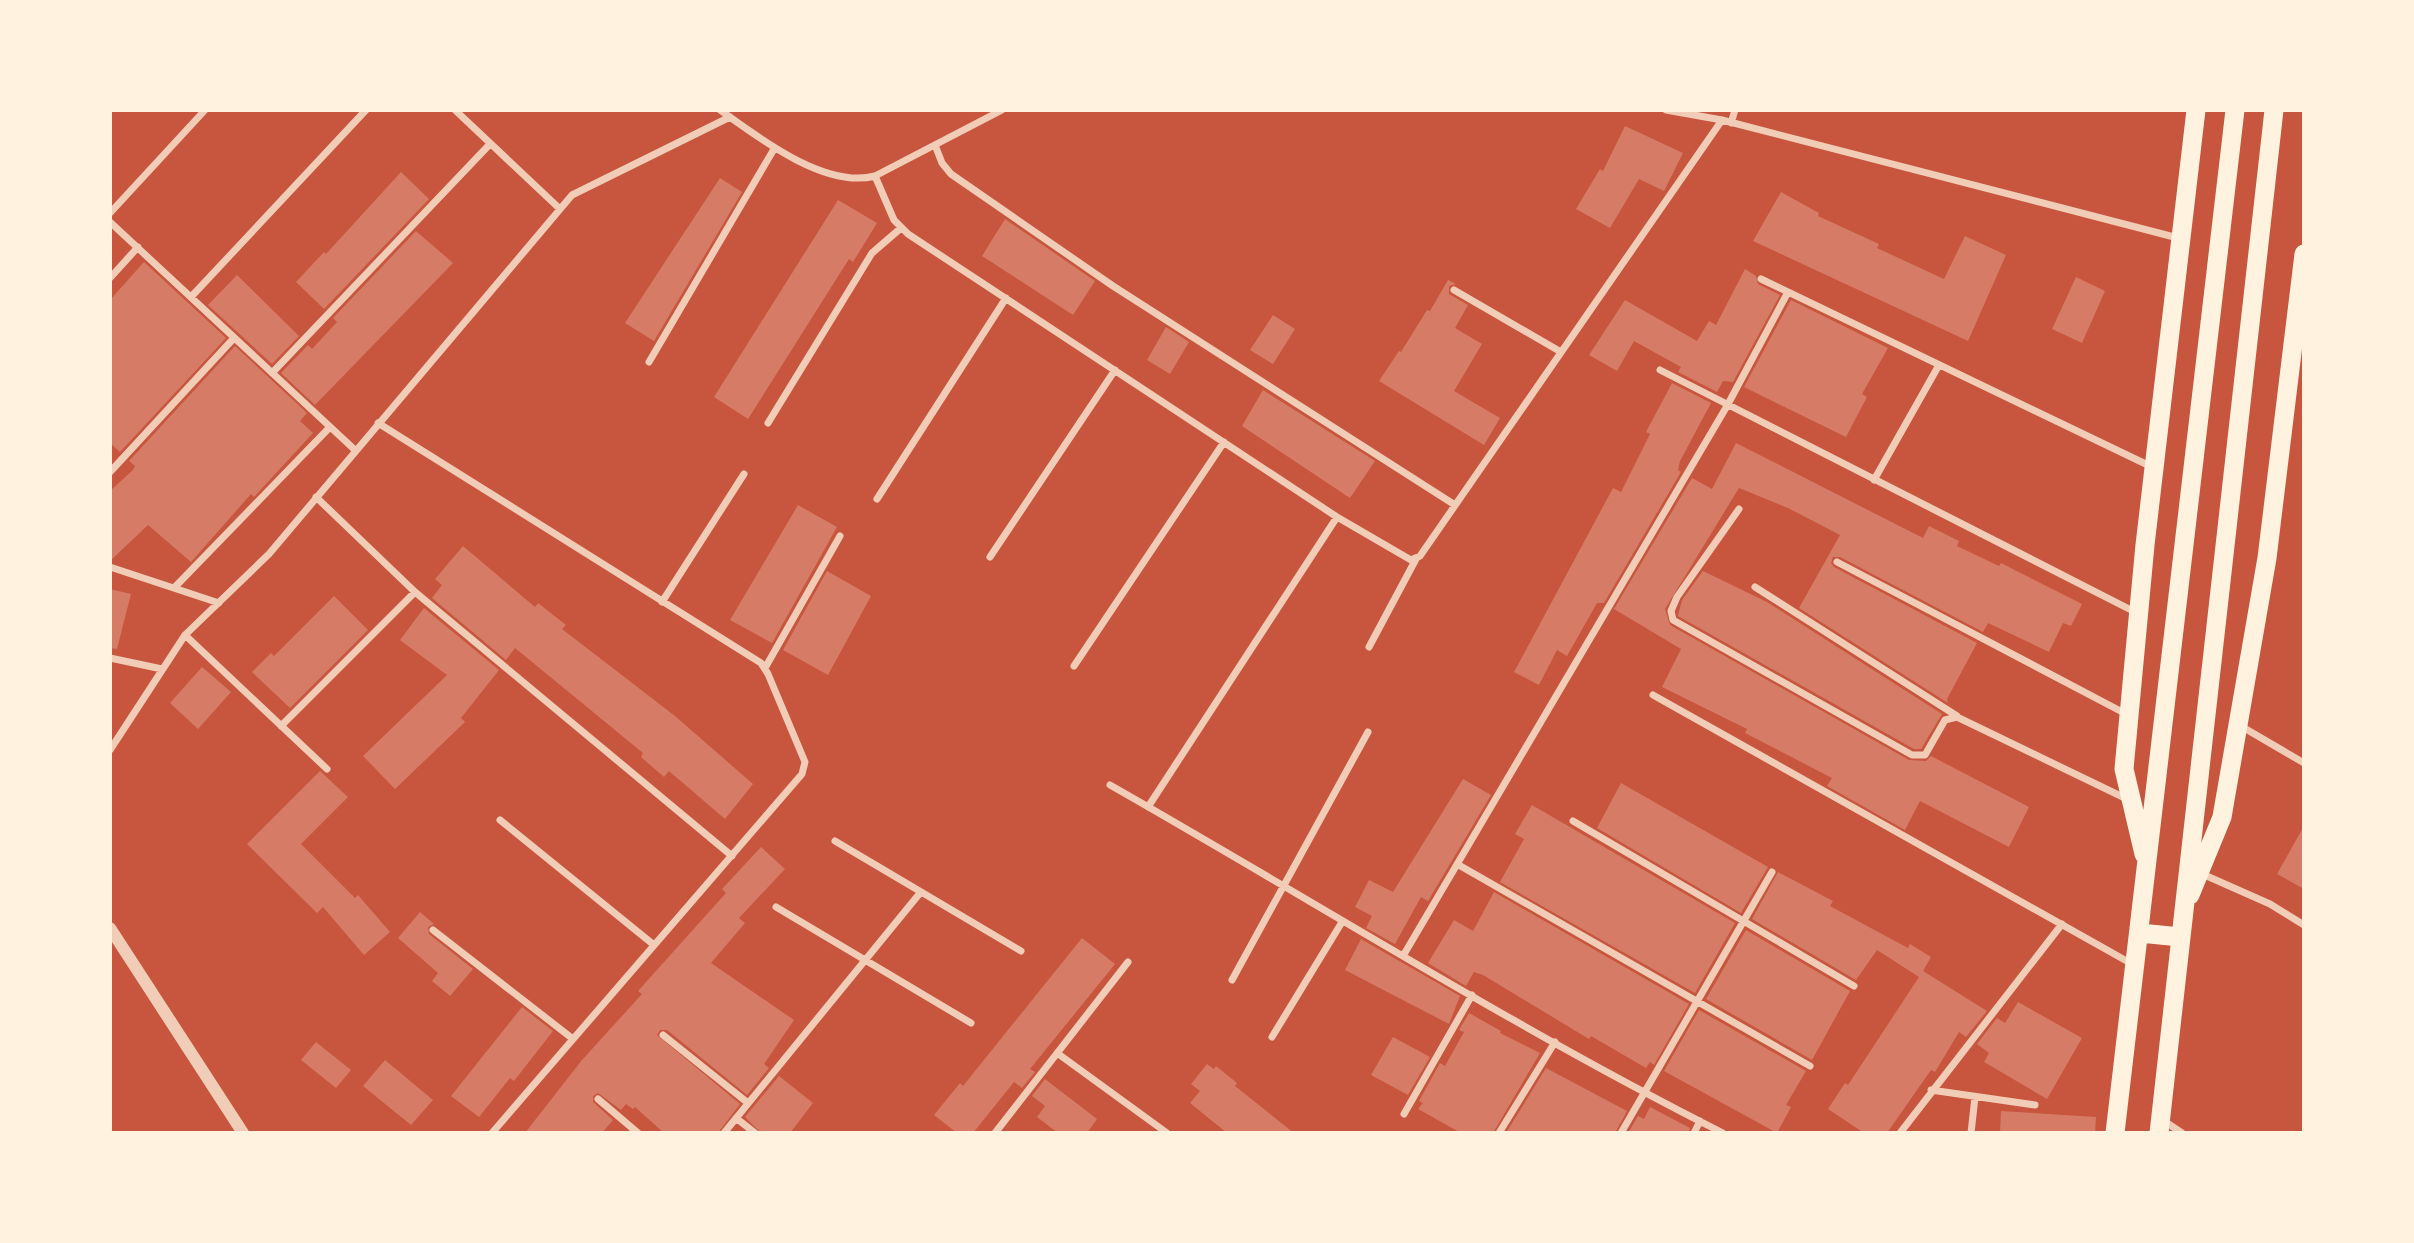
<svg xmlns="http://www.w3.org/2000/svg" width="2414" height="1243" font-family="'DM Sans',sans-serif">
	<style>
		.building { fill: #d67c66 }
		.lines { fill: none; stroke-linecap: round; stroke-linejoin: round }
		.minor { stroke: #f1ccb7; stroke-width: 7 }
		.tertiary { stroke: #f1ccb7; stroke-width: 12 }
		.trunk { stroke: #fff3e0; stroke-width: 19 }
	</style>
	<rect width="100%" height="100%" fill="#c8553d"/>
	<path class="building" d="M 1625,126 L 1683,153 L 1664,191 L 1639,179 L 1610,228 L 1576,209 L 1600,169 L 1603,171 Z
		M 401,172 L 429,199 L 324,309 L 296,282 L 324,252 L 326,254 Z
		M 720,178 L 742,192 L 654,341 L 625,323 Z
		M 1781,192 L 1819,213 L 1818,216 L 1879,244 L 1877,248 L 1944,279 L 1965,236 L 2006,255 L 1968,341 L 1753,241 Z
		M 838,200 L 877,223 L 853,262 L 849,259 L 748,419 L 714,397 Z
		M 1005,219 L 1095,281 L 1073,315 L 982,256 Z
		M 416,231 L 453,263 L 315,405 L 281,373 L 308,345 L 312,349 L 337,322 L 333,318 Z
		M 144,262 L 226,338 L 120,452 L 110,443 L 110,300 Z
		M 1745,269 L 1756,276 L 1758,284 L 1780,295 L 1733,382 L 1723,381 L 1717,392 L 1678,372 L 1681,367 L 1634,341 L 1617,371 L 1589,355 L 1625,300 L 1697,341 L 1709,321 L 1716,325 Z
		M 237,275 L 299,336 L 272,364 L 208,305 Z
		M 2076,277 L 2105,291 L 2082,343 L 2052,329 Z
		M 1448,280 L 1456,284 L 1449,286 L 1449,294 L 1468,305 L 1455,328 L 1482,344 L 1454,391 L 1500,418 L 1484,445 L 1379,381 L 1399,351 L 1401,352 L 1427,310 L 1430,311 Z
		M 1791,300 L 1888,348 L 1862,394 L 1867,397 L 1846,437 L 1744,387 Z
		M 1273,315 L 1295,329 L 1273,364 L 1250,350 Z
		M 1166,327 L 1189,342 L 1170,374 L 1147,360 Z
		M 235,346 L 307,413 L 300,421 L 313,433 L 254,497 L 251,494 L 191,562 L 148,525 L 110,561 L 110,491 L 133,470 L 135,466 L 129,461 Z
		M 1672,383 L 1711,403 L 1680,461 L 1678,470 L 1681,472 L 1604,603 L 1597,603 L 1567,656 L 1557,650 L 1539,685 L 1514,672 L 1613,488 L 1621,492 L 1650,434 L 1646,432 Z
		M 1263,390 L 1375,461 L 1350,498 L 1242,426 Z
		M 1736,443 L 1923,538 L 1929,526 L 1959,541 L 1957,546 L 1999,566 L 2001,563 L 2082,604 L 2071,626 L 2063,623 L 2049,652 L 1988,623 L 1983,632 L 1840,557 L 1833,557 L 1831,563 L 1834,567 L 1977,643 L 1947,699 L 1948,703 L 1799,608 L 1840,535 L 1788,508 L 1739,488 L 1665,609 L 1670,625 L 1909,760 L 1926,761 L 1931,756 L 2029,807 L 2009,847 L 1920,801 L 1905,830 L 1827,786 L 1832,778 L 1745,733 L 1747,729 L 1662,687 L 1681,649 L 1614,609 L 1692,478 L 1712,489 Z
		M 798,505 L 837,527 L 772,643 L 730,620 Z
		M 463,546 L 535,607 L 538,603 L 566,625 L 562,629 L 675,716 L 753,784 L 725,819 L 669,771 L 664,777 L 641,757 L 643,753 L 515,648 L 506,660 L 432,598 L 442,585 L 435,579 Z
		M 827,571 L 871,596 L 828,675 L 783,650 Z
		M 1703,571 L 1767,602 L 1942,714 L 1921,749 L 1914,749 L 1678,616 L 1682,600 Z
		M 110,589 L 131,594 L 117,649 L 110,648 Z
		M 334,596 L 368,630 L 290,708 L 252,672 L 271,653 L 274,656 Z
		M 424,608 L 499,670 L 461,718 L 465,722 L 395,789 L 363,756 L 447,675 L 400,640 Z
		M 202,667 L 231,692 L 198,729 L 170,703 Z
		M 320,771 L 348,797 L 301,844 L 355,898 L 358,895 L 390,932 L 364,955 L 323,907 L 317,913 L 247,844 Z
		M 1463,779 L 1491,795 L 1428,901 L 1421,897 L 1395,944 L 1366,928 L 1372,916 L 1355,907 L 1369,880 L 1393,892 Z
		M 1621,783 L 1768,867 L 1741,913 L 1597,828 Z
		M 1532,805 L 1735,923 L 1695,993 L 1500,882 L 1524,839 L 1515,834 Z
		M 2304,826 L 2304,889 L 2277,874 Z
		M 761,847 L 785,869 L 739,918 L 745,923 L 711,963 L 794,1020 L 764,1064 L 769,1068 L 747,1095 L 667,1030 L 660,1030 L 657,1035 L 740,1104 L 718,1133 L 664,1133 L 635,1107 L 633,1109 L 626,1104 L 621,1110 L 598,1093 L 593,1096 L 593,1102 L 613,1120 L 602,1133 L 525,1133 L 582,1060 L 642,994 L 638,991 L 726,893 L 722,889 Z
		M 1778,872 L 1833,901 L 1830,906 L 1908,948 L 1910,944 L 1931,957 L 1923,971 L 1987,1011 L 1966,1037 L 1959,1032 L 1935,1072 L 1931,1070 L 1887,1133 L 1864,1133 L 1828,1109 L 1845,1083 L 1848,1085 L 1919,977 L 1877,950 L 1856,980 L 1752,919 Z
		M 1494,892 L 1689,1004 L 1654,1065 L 1650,1062 L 1646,1068 L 1591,1036 L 1589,1039 L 1483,975 L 1474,972 L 1466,986 L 1428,963 L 1454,920 L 1473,931 Z
		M 420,912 L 434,924 L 428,927 L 429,934 L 473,969 L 450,996 L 432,981 L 438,973 L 398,938 Z
		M 1746,930 L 1850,991 L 1812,1060 L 1706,999 Z
		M 1082,938 L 1115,964 L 1030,1069 L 1035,1072 L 1022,1088 L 1014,1082 L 973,1133 L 957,1133 L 934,1115 L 960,1083 L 963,1086 Z
		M 1361,939 L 1460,996 L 1449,1024 L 1345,970 Z
		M 2018,1002 L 2082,1038 L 2047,1099 L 1984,1062 L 1989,1053 L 1977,1044 L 1997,1018 L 2005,1023 Z
		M 522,1007 L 553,1031 L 514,1081 L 510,1078 L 479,1117 L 451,1096 Z
		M 1699,1010 L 1806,1071 L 1786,1105 L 1791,1107 L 1777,1133 L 1664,1071 Z
		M 1469,1013 L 1501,1031 L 1500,1033 L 1540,1053 L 1493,1133 L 1461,1133 L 1418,1109 L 1423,1103 L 1419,1101 L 1440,1063 L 1445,1066 L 1464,1032 L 1459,1030 Z
		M 1393,1037 L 1430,1057 L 1408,1095 L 1371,1075 Z
		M 316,1042 L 351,1070 L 336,1088 L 301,1060 Z
		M 385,1060 L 433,1100 L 411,1125 L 363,1086 Z
		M 1207,1064 L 1214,1069 L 1216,1066 L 1237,1083 L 1235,1086 L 1294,1133 L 1227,1133 L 1190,1103 L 1200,1091 L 1191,1084 Z
		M 1546,1068 L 1627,1111 L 1615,1133 L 1506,1133 Z
		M 779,1076 L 813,1103 L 790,1133 L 761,1133 L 745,1117 Z
		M 1045,1079 L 1097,1119 L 1087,1133 L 1058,1133 L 1037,1117 L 1045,1106 L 1032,1096 Z
		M 1650,1107 L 1690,1128 L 1688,1133 L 1628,1133 L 1638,1116 L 1644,1119 Z
		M 2001,1111 L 2096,1117 L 2095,1133 L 2000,1133 Z"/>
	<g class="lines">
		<path class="minor" d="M 455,110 L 560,209
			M 720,110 C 759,138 825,189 875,176 L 1002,110
			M 1666,110 L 1722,120 L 2178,238
			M 1731,123 L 1735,110
			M 935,145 L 942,163 L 951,174 L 1113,286 L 1455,505
			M 875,176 L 894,220 L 908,234 L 1337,517 L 1411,560 L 1420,556 L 1722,120
			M 110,213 L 205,110
			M 110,222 L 355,450
			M 110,278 L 138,247
			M 1761,279 L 2152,467
			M 1454,290 L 1561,352
			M 191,297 L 366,110
			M 649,362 L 774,149
			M 1660,370 L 2137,613
			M 272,373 L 490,144
			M 378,423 L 761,663 L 768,674 L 805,762 L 802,774 L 492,1133
			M 768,423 L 872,253 L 901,228
			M 110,472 L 234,338
			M 1874,480 L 1939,365
			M 316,497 L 415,592 L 732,856
			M 877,499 L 1006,298
			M 1739,509 L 1677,597 L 1671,611 L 1673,620 L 1912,755 L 1925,755 L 1945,720 L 1957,717 L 2129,800
			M 990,557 L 1115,370
			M 1837,562 L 2128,715
			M 110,567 L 219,603
			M 1755,587 L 1957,716
			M 174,588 L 330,427
			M 662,602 L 744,474
			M 185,635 L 327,769
			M 1369,647 L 1416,559
			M 110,658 L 162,669
			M 1074,666 L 1224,442
			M 765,668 L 840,536
			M 1653,695 L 2132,964
			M 2239,725 L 2304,763
			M 281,726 L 415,592
			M 110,750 L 185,635 L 269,554 L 572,195 L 730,117
			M 1110,785 C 1314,901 1513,1027 1723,1133
			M 1148,807 L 1337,517
			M 500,820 L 654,945
			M 1573,821 L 1854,986
			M 835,841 L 1021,951
			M 1457,864 L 1810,1066
			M 2200,873 L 2270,904 L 2304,925
			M 776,907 L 971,1023
			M 433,930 L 573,1039
			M 1403,956 L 1727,406 L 1788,292
			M 1232,980 L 1368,732
			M 663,1035 L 748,1103
			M 1272,1037 L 1342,922
			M 1057,1053 L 1167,1133
			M 1931,1090 L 2035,1105
			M 598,1099 L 638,1133
			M 1404,1114 L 1472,995
			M 736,1118 L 755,1133
			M 2164,1121 L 2182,1133
			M 724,1133 L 920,893
			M 995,1133 L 1128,962
			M 1499,1133 L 1555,1042
			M 1621,1133 L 1772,872
			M 1694,1133 L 1700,1121
			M 1900,1133 L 2062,924
			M 1971,1133 L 1975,1097"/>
		<path class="tertiary" d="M 110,928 L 243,1133"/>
		<path class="trunk" d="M 2144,854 L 2124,769 L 2145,545 L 2196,110
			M 2190,895 L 2222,817 L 2267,558 L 2304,254
			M 2140,933 L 2180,937
			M 2115,1133 L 2235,110
			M 2159,1133 L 2274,110"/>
	</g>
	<rect width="2414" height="1243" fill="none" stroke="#fff3e0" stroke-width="224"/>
</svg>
